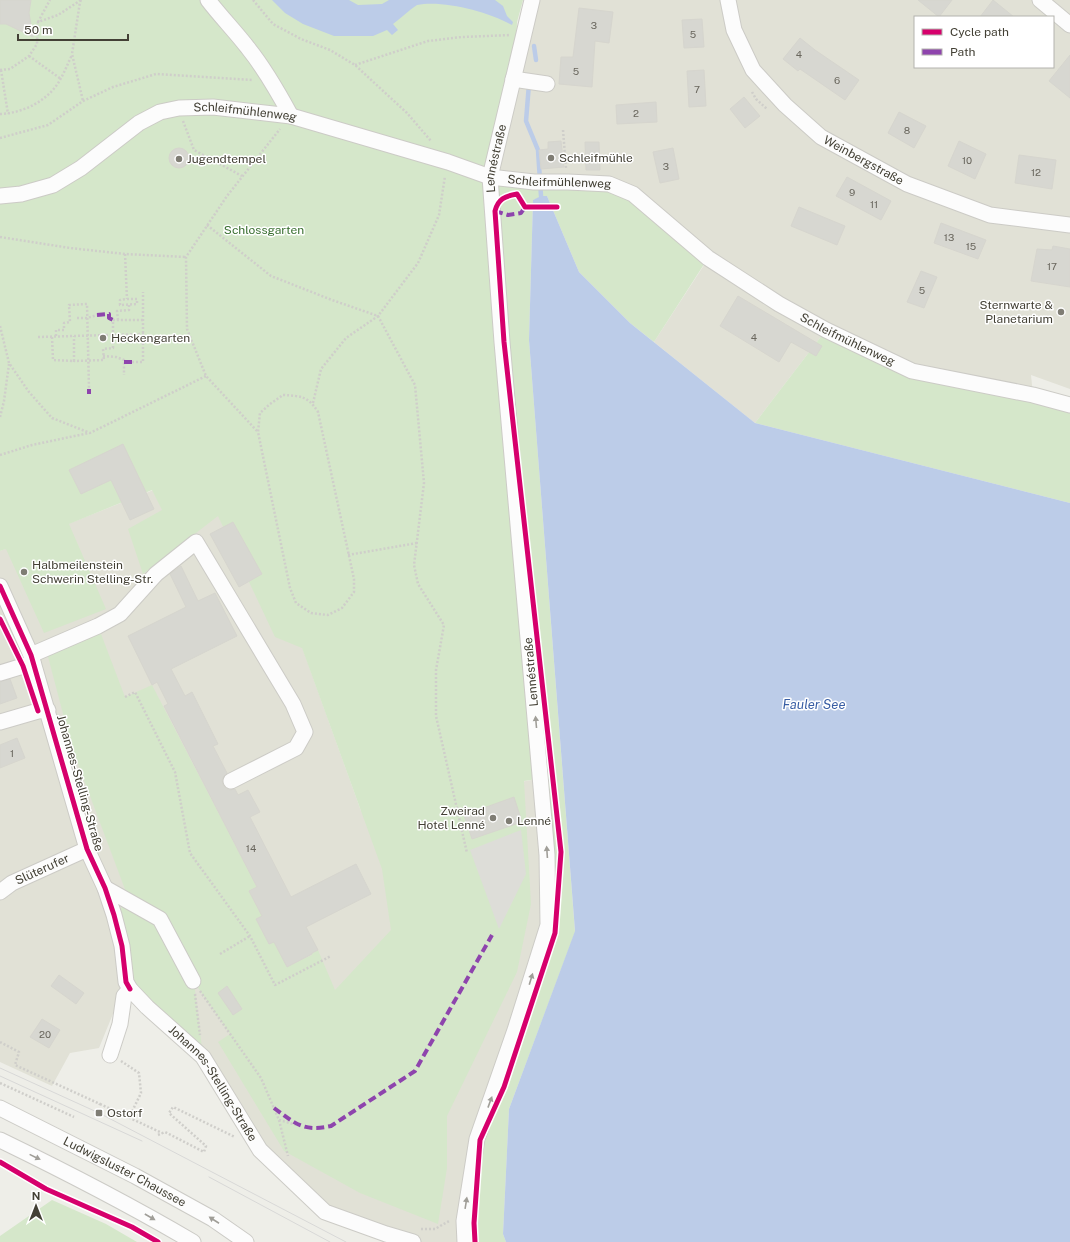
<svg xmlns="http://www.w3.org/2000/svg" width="1070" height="1242" font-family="'Public Sans',sans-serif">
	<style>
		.residential { fill: #e1e1d6; fill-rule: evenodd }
		.green { fill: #d5e7ca }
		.parking { fill: #ddddd8 }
		.water { fill: #bccce8 }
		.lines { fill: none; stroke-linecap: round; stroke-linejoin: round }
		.stream { stroke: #bccce8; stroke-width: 4.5 }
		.building { fill: #d7d7d1; stroke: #d6d5ce }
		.minor-casing { stroke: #cccbc6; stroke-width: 17 }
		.path { stroke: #cfceca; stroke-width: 2.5; stroke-dasharray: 2 2; stroke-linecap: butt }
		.minor { stroke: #fcfcfc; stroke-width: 15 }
		.tram { stroke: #d8d8d7; stroke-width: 1 }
		.quiet { stroke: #8e44ad; stroke-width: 4; stroke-dasharray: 8 4; stroke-linecap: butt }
		.cycleway-casing { stroke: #fff; stroke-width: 8 }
		.cycleway { stroke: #d6006c; stroke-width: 5 }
		.oneway { fill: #a09e98 }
		.poi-dot { fill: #7f7d74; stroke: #fff; stroke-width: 1.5 }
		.labels { text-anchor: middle; stroke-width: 3; stroke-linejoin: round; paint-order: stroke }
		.number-label { font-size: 10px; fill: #69665d }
		.street-label { font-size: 12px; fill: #434035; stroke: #fff }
		.poi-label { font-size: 12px; fill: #434035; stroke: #fff; text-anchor: start }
		.park-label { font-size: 12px; fill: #386e2f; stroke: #fff }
		.water-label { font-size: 13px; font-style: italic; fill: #395ea4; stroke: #fff }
	</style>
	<rect width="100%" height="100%" fill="#eeeee8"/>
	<path class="residential" d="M 532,0 L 1070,0 L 1070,389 L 1031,375 L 1033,395 L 913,371 L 826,330 L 755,423 L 654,342 L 708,259 L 633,194 L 490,177 ZM 915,17 L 1053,17 L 1053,67 L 915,67 Z
		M 234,458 L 361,811 L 537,779 L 548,925 L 470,1242 L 384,1242 L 325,1212 L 260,1150 L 203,1057 L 126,982 L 99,1048 L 70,1053 L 52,1086 L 0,1062 L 0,551 Z"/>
	<path class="green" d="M 0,0 L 523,0 L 517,22 L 515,72 L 491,176 L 633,194 L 708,258 L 654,342 L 630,323 L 579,272 L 547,196 L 533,200 L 529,340 L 575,932 L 509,1109 L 503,1234 L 506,1242 L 470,1242 L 477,1139 L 548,925 L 537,779 L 524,781 L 531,904 L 517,972 L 447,1116 L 447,1168 L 438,1224 L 360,1193 L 284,1151 L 218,1042 L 230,1034 L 194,982 L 203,1057 L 147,1007 L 125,967 L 114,915 L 129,900 L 72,748 L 46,649 L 98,626 L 125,697 L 152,685 L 257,887 L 249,891 L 262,916 L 256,919 L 269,944 L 274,942 L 287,966 L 312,955 L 312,953 L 318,950 L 335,990 L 391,930 L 382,869 L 302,648 L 275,637 L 218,516 L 143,574 L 128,529 L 162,510 L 152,490 L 69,524 L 106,609 L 44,633 L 6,549 L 0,551 Z
		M 826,330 L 913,371 L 1070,405 L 1070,503 L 755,423 Z
		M 52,1200 L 106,1224 L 137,1242 L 0,1242 L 0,1236 Z"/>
	<path class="parking" d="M 521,830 L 526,874 L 499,929 L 470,850 Z"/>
	<path class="water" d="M 272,0 L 349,0 L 358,5 L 382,4 L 389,0 L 495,0 L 503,6 L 507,16 L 513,22 L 512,25 C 488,12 444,0 417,5 C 409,10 401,18 393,24 L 398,30 L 392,35 L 387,30 L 373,36 L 334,36 L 303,24 L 285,13 Z
		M 541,196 L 547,196 L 579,272 L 630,323 L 755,423 L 1070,503 L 1070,1242 L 506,1242 L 503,1234 L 509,1109 L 575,931 L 529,340 L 533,200 Z"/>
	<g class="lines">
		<path class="stream" d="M 534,46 L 536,60
			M 529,84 L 526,121 L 538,150 L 541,196"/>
	</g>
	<path class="building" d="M 0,0 L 31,0 L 29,13 L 33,37 L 6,24 L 0,24 Z
		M 918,0 L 952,0 L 939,17 Z
		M 993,0 L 1014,17 L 980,17 Z
		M 579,8 L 613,12 L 609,43 L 595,41 L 592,87 L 559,84 L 561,57 L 573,57 Z
		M 702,19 L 704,47 L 684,48 L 682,20 Z
		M 800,38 L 815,50 L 859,80 L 845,100 L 800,69 L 798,71 L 783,59 Z
		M 1070,55 L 1070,98 L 1049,81 Z
		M 704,70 L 706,106 L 689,107 L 687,71 Z
		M 744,97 L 760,116 L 745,128 L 730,109 Z
		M 656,102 L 657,122 L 617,124 L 616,105 Z
		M 899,112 L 926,126 L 914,148 L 888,133 Z
		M 561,141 L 564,167 L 541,169 L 539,150 L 548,149 L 548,142 Z
		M 959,141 L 986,154 L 975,179 L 948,166 Z
		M 585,142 L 599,142 L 600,170 L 586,170 Z
		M169 158a10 10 0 1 1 20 0a10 10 0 1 1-20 0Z
		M 673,148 L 679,179 L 660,183 L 653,152 Z
		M 1019,155 L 1056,160 L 1052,189 L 1015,183 Z
		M 847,177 L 891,201 L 881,220 L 836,196 Z
		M 799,207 L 845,226 L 837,245 L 791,226 Z
		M 941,223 L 986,240 L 978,259 L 934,243 Z
		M 1053,246 L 1070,249 L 1070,287 L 1031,281 L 1037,249 L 1052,250 Z
		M 921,271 L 937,277 L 924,308 L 907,302 Z
		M 738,296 L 822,346 L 816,356 L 791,342 L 779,362 L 720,326 Z
		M 123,444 L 154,509 L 130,520 L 111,480 L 81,494 L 69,470 Z
		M 233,522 L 262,574 L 239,587 L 210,534 Z
		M 181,566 L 198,601 L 215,593 L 237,636 L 171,669 L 185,696 L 192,692 L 218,744 L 213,746 L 227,773 L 224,776 L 222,780 L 223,785 L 226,788 L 230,790 L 235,789 L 238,795 L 248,790 L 260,812 L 250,817 L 291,897 L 356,864 L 371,894 L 306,927 L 318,950 L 312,953 L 312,954 L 287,967 L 274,942 L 269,944 L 256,919 L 262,916 L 249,891 L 257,887 L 164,706 L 168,704 L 157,682 L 152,685 L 128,636 L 186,607 L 170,574 Z
		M 10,679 L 17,698 L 0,704 L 0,682 Z
		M 17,738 L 25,758 L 0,768 L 0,745 Z
		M 514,797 L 522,822 L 472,839 L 464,815 Z
		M 59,975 L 84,993 L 76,1004 L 51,986 Z
		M 227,986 L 242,1009 L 233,1015 L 218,993 Z
		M 42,1019 L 60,1030 L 49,1048 L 30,1037 Z"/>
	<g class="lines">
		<defs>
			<g id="minor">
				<path d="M 208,0 C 221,17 235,31 248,48 C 265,69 278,92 291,116"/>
				<path id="s1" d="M 728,0 L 734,30 L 753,70 L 785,105 L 821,137 L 907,184 L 990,215 L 1070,225"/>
				<path d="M 1040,0 L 1070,25"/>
				<path d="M 513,79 L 547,84"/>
				<path id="s2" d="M 0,196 L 21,194 L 53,185 L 81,168 L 139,123 L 160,112 L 179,108 L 213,107 L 291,116 L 448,162 L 490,177 L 534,182 L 568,182 L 609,184 L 633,194 L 708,258 L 779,304 L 826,330 L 912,371 L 1033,395 L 1070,405"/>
				<path id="s3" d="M 0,586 L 31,655 L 87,849 L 105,888 L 114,915 L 122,946 L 126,982 L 130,989 L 147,1007 L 203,1057 L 260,1150 L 325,1212 L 386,1234 L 413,1242"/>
				<path d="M 31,655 L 98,626 L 120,614 L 156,574 L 196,542 L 293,704 L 305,732 L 296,748 L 231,781"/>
				<path d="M 0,673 L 33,663"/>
				<path d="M 0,722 L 38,711 L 48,710"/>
				<path d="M 105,888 L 160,919 L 193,981"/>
				<path id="s4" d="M 0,892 L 12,883 L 87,849"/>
				<path d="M 110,1055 L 120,1024 L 124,996 L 130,989"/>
				<path id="s5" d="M 0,1108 L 135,1176 L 213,1219 L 246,1242"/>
				<path d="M 0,1140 C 66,1172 130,1205 193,1242"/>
				<path id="s6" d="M 465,1242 L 464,1221 L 477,1139 L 515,1030 L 548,925 L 547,855 L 502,342 L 490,177 L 532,0"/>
			</g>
		</defs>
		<use href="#minor" class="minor-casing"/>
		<path class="path" d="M 81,0 L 80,2 L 72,54 L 83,101
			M 253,0 L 273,24 L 301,39 L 330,50 L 355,65 L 407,113 L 431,141
			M 38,22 L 50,0
			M 29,56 L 61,79
			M 355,65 L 428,41 L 462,37 L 510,35
			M 0,70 L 10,69 L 29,56 L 37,44 L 38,22 L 58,15 L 81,0
			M 1,70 L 8,114
			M 752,92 L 756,99 L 767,109
			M 0,114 C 24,113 50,100 61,78 C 65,71 68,63 72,55
			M 183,121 L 194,150 L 242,176
			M 563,130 L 566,168
			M 0,138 L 48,125 L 83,101 L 113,87 L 156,74 L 253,80
			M 531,207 L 557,207
			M 207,225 L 271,276 L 332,300 L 378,316 L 415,385 L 424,483 L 414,565 L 418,584 L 444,625 L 436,670 L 436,716 L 467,853
			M 0,237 L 70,248 L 125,254 L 186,257
			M 125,254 L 127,299
			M 127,299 L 137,299 L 137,304 L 120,305 L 120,300 Z
			M 77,318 L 87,318 L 97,315
			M 118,320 L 117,311 L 129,310 L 129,305
			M 0,326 L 9,363 L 29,392 L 52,418 L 90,433 L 206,376
			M 56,336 L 56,330 L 64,330 L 64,323 L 70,322 L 69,305 L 87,304 L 89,389
			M 38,337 L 144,334
			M 52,337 L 53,360 L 74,361 L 74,336
			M 103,356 L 116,357 L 124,360 L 124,375
			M 74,362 L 74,361 L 104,360 L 103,349 L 113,348 L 113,320 L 143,320
			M 132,362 L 143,362 L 143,292
			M 283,395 C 301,396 308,396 318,412 L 354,579 L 354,592 L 342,608 L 328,615 L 311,613 L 296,603 L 290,588 L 258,432 L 260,413 L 270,404 Z
			M 313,403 L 321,369 L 346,338 L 378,316 L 418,263 L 439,215 L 445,176
			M 0,417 L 4,401 L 9,364
			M 257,431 L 206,376 L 187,329 L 186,257 L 227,196 L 280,129
			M 0,455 L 32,445 L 89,433
			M 348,555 L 417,543
			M 125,697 L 135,692 L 175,772 L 190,853 L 250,936 L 275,985 L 331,956
			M 220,954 L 250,936
			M 200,991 L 261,1078 L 279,1120 L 288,1156
			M 195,994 L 200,1035
			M 0,1042 L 19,1052 L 15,1065 L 100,1104 L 99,1106
			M 121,1061 L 139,1073 L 141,1093 L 128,1120
			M 0,1083 L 74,1117
			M 100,1104 L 162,1133
			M 279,1120 L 297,1125
			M 158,1135 L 165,1132 L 204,1152 L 206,1146 L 169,1113 L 173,1107 L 235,1137
			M 421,1229 L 435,1229 L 449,1221"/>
		<use href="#minor" class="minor"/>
		<path class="tram" d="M 0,1068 L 99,1113 L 346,1242
			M 0,1076 L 142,1141
			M 209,1177 L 330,1242"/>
		<path class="quiet" d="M 495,211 L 508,215 L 521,213 L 525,207
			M 97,315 L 109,314 L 109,318 L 113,320
			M 124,362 L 132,362
			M 89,389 L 89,394
			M 274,1108 C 296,1124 303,1132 331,1126 L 415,1071 L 492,935"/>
		<defs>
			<path id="cycleway" d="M 0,586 L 31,655 L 87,849 L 105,888 L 114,915 L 122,946 L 126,982 L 130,989
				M 0,619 L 23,666 L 38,711
				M 0,1162 L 46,1189 L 132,1227 L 158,1242
				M 475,1242 L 474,1223 L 480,1140 L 504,1087 L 555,933 L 561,852 L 504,342 L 495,211 C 498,199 505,196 517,194 L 525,207 L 557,207"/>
		</defs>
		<use href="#cycleway" class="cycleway-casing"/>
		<use href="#cycleway" class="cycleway"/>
	</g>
	<defs><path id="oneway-solid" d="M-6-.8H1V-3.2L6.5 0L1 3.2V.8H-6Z"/></defs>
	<g class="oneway">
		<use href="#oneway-solid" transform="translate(536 722) rotate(-95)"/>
		<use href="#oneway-solid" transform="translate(547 852) rotate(-94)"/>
		<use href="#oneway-solid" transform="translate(531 979) rotate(-73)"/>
		<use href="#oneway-solid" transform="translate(490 1102) rotate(-70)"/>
		<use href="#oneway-solid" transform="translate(35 1157) rotate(26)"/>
		<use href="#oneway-solid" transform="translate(466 1203) rotate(-81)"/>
		<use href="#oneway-solid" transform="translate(150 1217) rotate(30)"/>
		<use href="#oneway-solid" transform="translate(214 1220) rotate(-147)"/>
	</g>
	<g class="poi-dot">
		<circle cx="551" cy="158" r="4"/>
		<circle cx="179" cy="159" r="4"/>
		<circle cx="1061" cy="312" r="4"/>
		<circle cx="103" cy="338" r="4"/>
		<circle cx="24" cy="572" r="4"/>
		<circle cx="493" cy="818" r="4"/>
		<circle cx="509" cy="821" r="4"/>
		<rect x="95" y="1109" width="8" height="8" rx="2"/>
	</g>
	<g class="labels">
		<g class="number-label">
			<text x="594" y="29">3</text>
			<text x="693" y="38">5</text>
			<text x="799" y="58">4</text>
			<text x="576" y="75">5</text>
			<text x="837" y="84">6</text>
			<text x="697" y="93">7</text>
			<text x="636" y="117">2</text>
			<text x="907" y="134">8</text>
			<text x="967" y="164">10</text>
			<text x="666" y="170">3</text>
			<text x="1036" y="176">12</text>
			<text x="852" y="196">9</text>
			<text x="874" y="208">11</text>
			<text x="949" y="241">13</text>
			<text x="971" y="250">15</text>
			<text x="1052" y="270">17</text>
			<text x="922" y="294">5</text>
			<text x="754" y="341">4</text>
			<text x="12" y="757">1</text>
			<text x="251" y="852">14</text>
			<text x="45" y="1038">20</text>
		</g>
		<g class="street-label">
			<text dy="4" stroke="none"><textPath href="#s2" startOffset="270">Schleifmühlenweg</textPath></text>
			<text dy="4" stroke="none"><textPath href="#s6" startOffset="1099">Lennéstraße</textPath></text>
			<text dy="4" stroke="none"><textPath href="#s1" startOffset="219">Weinbergstraße</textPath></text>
			<text dy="4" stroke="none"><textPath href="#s2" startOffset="594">Schleifmühlenweg</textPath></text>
			<text dy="4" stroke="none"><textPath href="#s2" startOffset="930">Schleifmühlenweg</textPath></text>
			<text transform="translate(531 672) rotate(-95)" y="4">Lennéstraße</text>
			<text transform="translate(80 783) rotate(74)" y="4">Johannes-Stelling-Straße</text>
			<text dy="4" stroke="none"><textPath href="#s4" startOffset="48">Slüterufer</textPath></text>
			<text dy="4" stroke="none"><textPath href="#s3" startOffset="552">Johannes-Stelling-Straße</textPath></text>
			<text dy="4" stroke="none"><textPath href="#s5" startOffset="140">Ludwigsluster Chaussee</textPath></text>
		</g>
		<g class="poi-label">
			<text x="559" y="162">Schleifmühle</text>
			<text x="187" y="163">Jugendtempel</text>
			<text x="1053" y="309" text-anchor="end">Sternwarte &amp;<tspan x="1053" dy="14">Planetarium</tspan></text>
			<text x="111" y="342">Heckengarten</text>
			<text x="32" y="569">Halbmeilenstein<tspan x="32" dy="14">Schwerin Stelling-Str.</tspan></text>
			<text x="485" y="815" text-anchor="end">Zweirad<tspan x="485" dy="14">Hotel Lenné</tspan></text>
			<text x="517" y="825">Lenné</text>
			<text x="107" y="1117">Ostorf</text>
		</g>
		<g class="park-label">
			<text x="264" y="234">Schlossgarten</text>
		</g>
		<g class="water-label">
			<text x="814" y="709">Fauler See</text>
		</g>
	</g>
	<rect x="914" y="16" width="140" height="52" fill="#ffffff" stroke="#b4b3ae"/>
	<rect x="922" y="29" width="20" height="6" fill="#d6006c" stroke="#b4b3ae"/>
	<text x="950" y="36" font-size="12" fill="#434035">Cycle path</text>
	<rect x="922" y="49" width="20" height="6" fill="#8e44ad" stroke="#b4b3ae"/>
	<text x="950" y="56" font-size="12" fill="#434035">Path</text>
	<g transform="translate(36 1206)" stroke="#ffffff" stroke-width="3" paint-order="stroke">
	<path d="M0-3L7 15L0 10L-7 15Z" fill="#434035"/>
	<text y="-6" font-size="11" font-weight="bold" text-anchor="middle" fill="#434035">N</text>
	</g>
	<path d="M18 34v6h110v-6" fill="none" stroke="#434035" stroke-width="2"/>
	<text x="24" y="34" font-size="12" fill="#434035" stroke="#ffffff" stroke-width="3" paint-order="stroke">50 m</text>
</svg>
